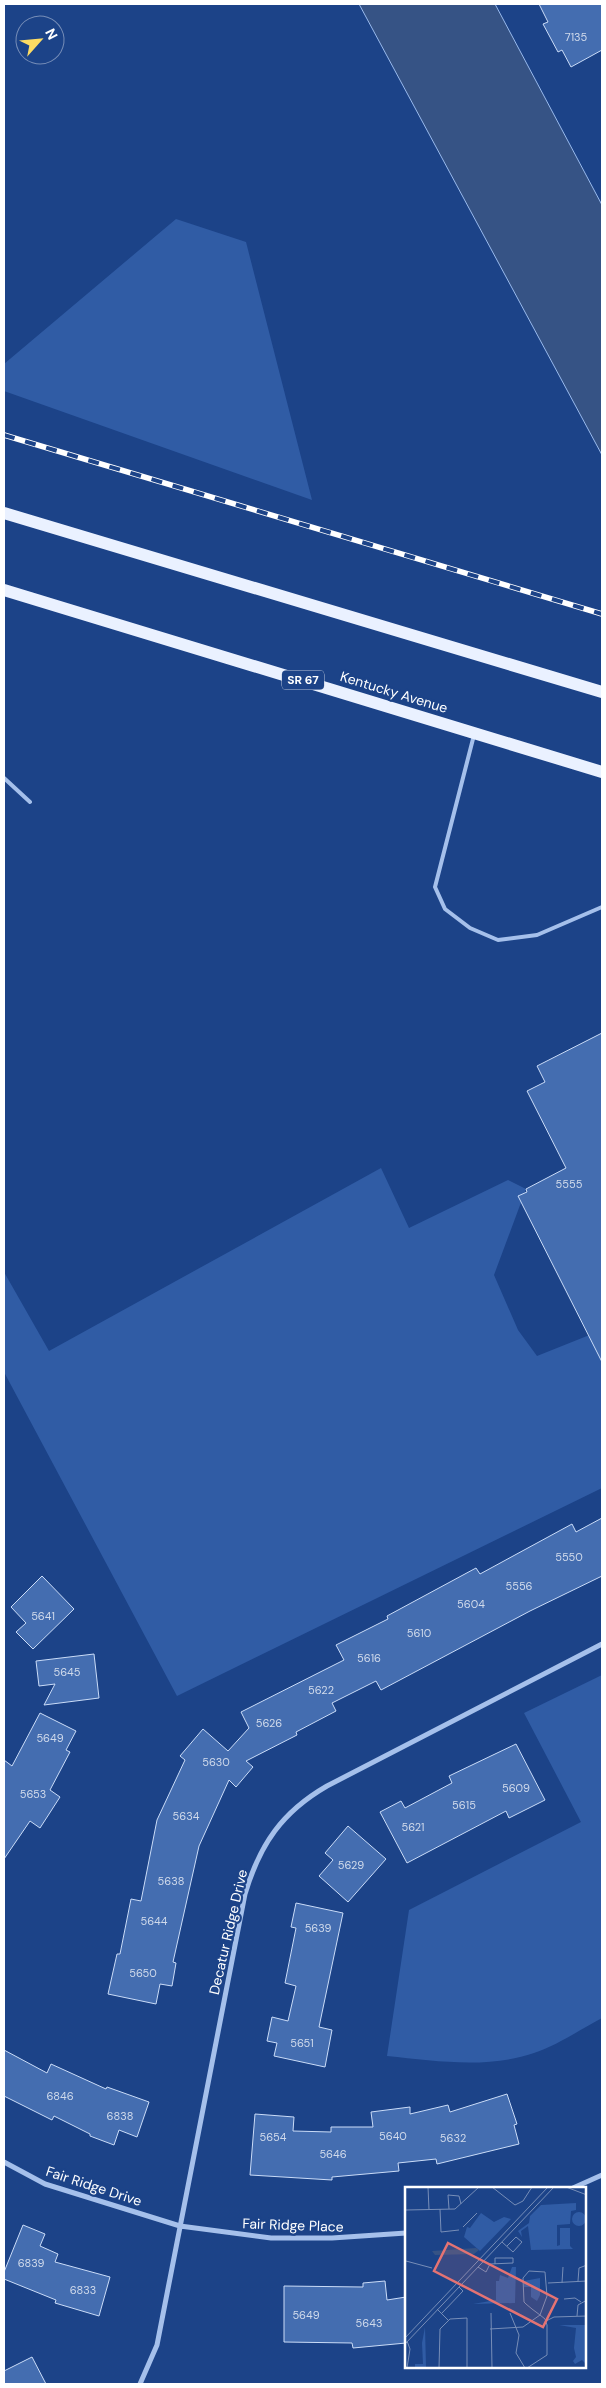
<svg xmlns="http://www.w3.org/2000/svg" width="606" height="2388" font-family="'DM Sans',sans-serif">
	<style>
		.green { fill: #305ca5 }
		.water { fill: #365385; stroke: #99baed }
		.building { fill: #446db0; stroke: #cadcf8 }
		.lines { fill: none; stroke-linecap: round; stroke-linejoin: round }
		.lane { stroke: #a5c0eb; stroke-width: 4 }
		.street { stroke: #a5c0eb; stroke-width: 5 }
		.primary { stroke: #eaf1ff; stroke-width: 12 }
		.rail-casing { stroke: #fff; stroke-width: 5.5 }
		.rail { stroke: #1c4388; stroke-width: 4; stroke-dasharray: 11; stroke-linecap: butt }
		.labels { text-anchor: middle; stroke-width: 4.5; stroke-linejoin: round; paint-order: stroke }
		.number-label { font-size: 11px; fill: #d0daeb }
		.shield { fill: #1c4388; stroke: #bbc7db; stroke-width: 1 }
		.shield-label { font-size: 12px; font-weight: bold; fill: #fff }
		.street-label { font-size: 14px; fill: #fff; stroke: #1c4388 }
		.inset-road { fill: none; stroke: #778eb8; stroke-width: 1 }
		.view { fill: #e47373; fill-opacity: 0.15; stroke: #e47373; stroke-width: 2.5 }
		.inset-edge { fill: none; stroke: #fff; stroke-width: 2.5 }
	</style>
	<rect width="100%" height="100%" fill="#1c4388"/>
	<path class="green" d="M 176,219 L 246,242 L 312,500 L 4,391 L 4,364 Z
		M 381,1168 L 409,1228 L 508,1180 L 526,1189 L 494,1275 L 518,1330 L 537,1356 L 602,1330 L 602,1488 L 177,1696 L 4,1372 L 4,1272 L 49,1351 Z
		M 602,1675 L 602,2018 C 581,2029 558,2045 534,2053 C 487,2069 436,2061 387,2056 L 409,1910 L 581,1822 L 524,1713 Z"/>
	<path class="water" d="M 359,4 L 495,4 L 602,205 L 602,455 Z"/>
	<path class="building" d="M 539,4 L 602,4 L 602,50 L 571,67 L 562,50 L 558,52 L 543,24 L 548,22 Z
		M 602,1033 L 602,1362 L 518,1196 L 527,1192 L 526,1189 L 566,1168 L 527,1091 L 545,1082 L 537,1066 Z
		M 602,1518 L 602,1576 L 530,1611 L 381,1690 L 376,1681 L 332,1703 L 336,1711 L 296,1732 L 297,1735 L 246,1761 L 253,1767 L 236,1787 L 229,1780 L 199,1846 L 173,1962 L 176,1963 L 172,1986 L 160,1984 L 156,2004 L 108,1994 L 117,1954 L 120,1954 L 131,1899 L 141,1901 L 157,1820 L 185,1760 L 180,1756 L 203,1729 L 228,1751 L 249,1728 L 241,1712 L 344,1660 L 336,1645 L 388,1619 L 387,1616 L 476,1568 L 480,1574 L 572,1524 L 576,1532 Z
		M 42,1576 L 74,1609 L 33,1649 L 16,1632 L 26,1623 L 11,1607 Z
		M 94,1654 L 99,1698 L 44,1705 L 55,1684 L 39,1686 L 36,1661 Z
		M 40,1713 L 76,1731 L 66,1750 L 70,1752 L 50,1790 L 60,1797 L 40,1828 L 30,1821 L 4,1859 L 4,1760 L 12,1766 Z
		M 516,1744 L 545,1800 L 509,1818 L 506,1811 L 407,1863 L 380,1812 L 401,1801 L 405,1808 L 452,1783 L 449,1776 Z
		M 348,1826 L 386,1859 L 348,1902 L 319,1876 L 333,1860 L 325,1853 Z
		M 296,1903 L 343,1913 L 319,2027 L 332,2030 L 325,2067 L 274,2056 L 277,2043 L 267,2041 L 272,2017 L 288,2021 L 296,1986 L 285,1983 L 296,1928 L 291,1927 Z
		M 4,2050 L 47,2073 L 51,2064 L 106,2089 L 107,2087 L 149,2102 L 137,2137 L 119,2130 L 114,2145 L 90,2136 L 90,2134 L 54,2116 L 52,2120 L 4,2096 Z
		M 507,2094 L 517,2124 L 514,2125 L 519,2144 L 437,2164 L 436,2159 L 398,2163 L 399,2171 L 332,2177 L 332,2180 L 250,2175 L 255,2114 L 294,2117 L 293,2131 L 331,2132 L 331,2127 L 373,2127 L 371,2112 L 410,2107 L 410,2114 L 448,2105 L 450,2112 Z
		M 23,2225 L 45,2234 L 40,2246 L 58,2254 L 55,2262 L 110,2277 L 99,2316 L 55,2303 L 56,2300 L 4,2279 L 4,2272 Z
		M 385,2281 L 387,2300 L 406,2297 L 406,2343 L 353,2348 L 352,2343 L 284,2342 L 284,2286 L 363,2287 L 363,2283 Z
		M 32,2357 L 46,2384 L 4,2384 L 4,2371 Z"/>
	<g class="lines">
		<path class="lane" d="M 474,735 L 435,887 L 445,909 L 470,928 L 498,940 L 537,935 L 602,907
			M 4,778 L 30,802"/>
		<path class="street" d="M 4,2162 L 45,2184 L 180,2226 L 271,2238 L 332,2238 L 406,2233
			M 573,2188 L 602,2175
			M 140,2384 L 157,2345 L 245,1894 C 260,1844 282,1812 327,1786 L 602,1644"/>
		<path class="primary" d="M 4,513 L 602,692
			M 4,590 L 602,772"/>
		<defs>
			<path id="rail" d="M 4,435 L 602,614"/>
		</defs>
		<use href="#rail" class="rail-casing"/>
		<use href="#rail" class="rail"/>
	</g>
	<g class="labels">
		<g class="number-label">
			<text x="576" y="41">7135</text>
			<text x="569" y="1188">5555</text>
			<text x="569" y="1561">5550</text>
			<text x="519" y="1590">5556</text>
			<text x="471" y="1608">5604</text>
			<text x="43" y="1620">5641</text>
			<text x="419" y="1637">5610</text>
			<text x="369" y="1662">5616</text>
			<text x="67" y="1676">5645</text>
			<text x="321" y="1694">5622</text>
			<text x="269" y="1727">5626</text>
			<text x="50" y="1742">5649</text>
			<text x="216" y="1766">5630</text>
			<text x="516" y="1792">5609</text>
			<text x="33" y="1798">5653</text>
			<text x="464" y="1809">5615</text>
			<text x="186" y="1820">5634</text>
			<text x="413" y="1831">5621</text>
			<text x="351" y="1869">5629</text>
			<text x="171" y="1885">5638</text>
			<text x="154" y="1925">5644</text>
			<text x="318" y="1932">5639</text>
			<text x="143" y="1977">5650</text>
			<text x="302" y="2047">5651</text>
			<text x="60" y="2100">6846</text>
			<text x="120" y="2120">6838</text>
			<text x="393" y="2140">5640</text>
			<text x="273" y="2141">5654</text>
			<text x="453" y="2142">5632</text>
			<text x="333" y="2158">5646</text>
			<text x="31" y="2267">6839</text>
			<text x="83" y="2294">6833</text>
			<text x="306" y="2319">5649</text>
			<text x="369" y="2327">5643</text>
		</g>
		<rect class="shield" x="282" y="670.5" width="42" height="19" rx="4"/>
		<g class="shield-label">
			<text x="303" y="684">SR 67</text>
		</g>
		<g class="street-label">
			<text transform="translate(394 692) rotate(17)" y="5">Kentucky Avenue</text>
			<text transform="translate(228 1932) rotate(-77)" y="5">Decatur Ridge Drive</text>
			<text transform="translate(94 2186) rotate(18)" y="5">Fair Ridge Drive</text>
			<text transform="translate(293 2225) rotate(2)" y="5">Fair Ridge Place</text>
		</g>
	</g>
	<g transform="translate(405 2187)">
		<rect width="181" height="181" fill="#1c4388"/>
		<path d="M 171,16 L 171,23 L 166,24 L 165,37 L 152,38 L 152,59 L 155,58 L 155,41 L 165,41 L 165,59 L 168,62 L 126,63 L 123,39 L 116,44 L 117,50 L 113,44 L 124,36 L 125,29 L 136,18 ZM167 32a7 7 0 1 1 14 0a7 7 0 1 1-14 0ZM 76,26 L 89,35 L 99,30 L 106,32 L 75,64 L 59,50 L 62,40 L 65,41 ZM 107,80 L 111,80 L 110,116 L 68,117 L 91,113 L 91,94 L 94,94 L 95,88 L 103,91 ZM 135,91 L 135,108 L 132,114 L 126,110 L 126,100 L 119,100 L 119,94 ZM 154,138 L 180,138 L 180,176 L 177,173 L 170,177 L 168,174 L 171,170 L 169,161 L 171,141 ZM 20,140 L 21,180 L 10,181 L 10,177 L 18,177 L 17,156 Z" fill="#305ca5"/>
		<path d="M 71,61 L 74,63 L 69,67 L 30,68 L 27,64 Z" fill="#365385"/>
		<path class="inset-road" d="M 23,0 L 24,23M 87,0 L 110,18 L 118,14 L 127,0M 161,0 L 182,8M 0,16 L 0,138M 35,22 L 36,45 L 54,43M 44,22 L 43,8 L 54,9 L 56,17M 1,23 L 50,22 L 74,0M 58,40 L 72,26M 97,55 L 108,65 L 117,55 L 111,50 L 102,59M 1,74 L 27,81M 73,80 L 81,85 L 85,77 L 108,76 L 108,71 L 90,71 L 90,77M 173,94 L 174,81 L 182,78M 143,96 L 182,94M 157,96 L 158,80M 159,112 L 170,111 L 176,115M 32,122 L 43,133M 37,126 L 58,104 L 54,100M 86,126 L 87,181M 105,126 L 114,148 L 111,166 L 120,181M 172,129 L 173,118 L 182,113M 141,134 L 149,130 L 182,129M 85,142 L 118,140 L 135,128 L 142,109 L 140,85 L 124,84 L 118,91 L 119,115 L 121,117 L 127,122 L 135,128 L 140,132 L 142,138 L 142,168 L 122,181M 0,151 L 143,0M 0,157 L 149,0M 2,181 L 5,162 L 2,154M 34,181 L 35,142 L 45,132 L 62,131 L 62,181"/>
		<path class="view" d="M 43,56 L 152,112 L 138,140 L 29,84 Z"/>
		<rect width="181" height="181" class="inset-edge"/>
	</g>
	<rect width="606" height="2388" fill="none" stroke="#ffffff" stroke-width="10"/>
	<g transform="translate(40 40) rotate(63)"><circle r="24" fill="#1c4388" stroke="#778eb8"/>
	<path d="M0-4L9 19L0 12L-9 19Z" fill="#fcdb63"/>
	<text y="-8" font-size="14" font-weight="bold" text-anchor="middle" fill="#ffffff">N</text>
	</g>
</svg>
